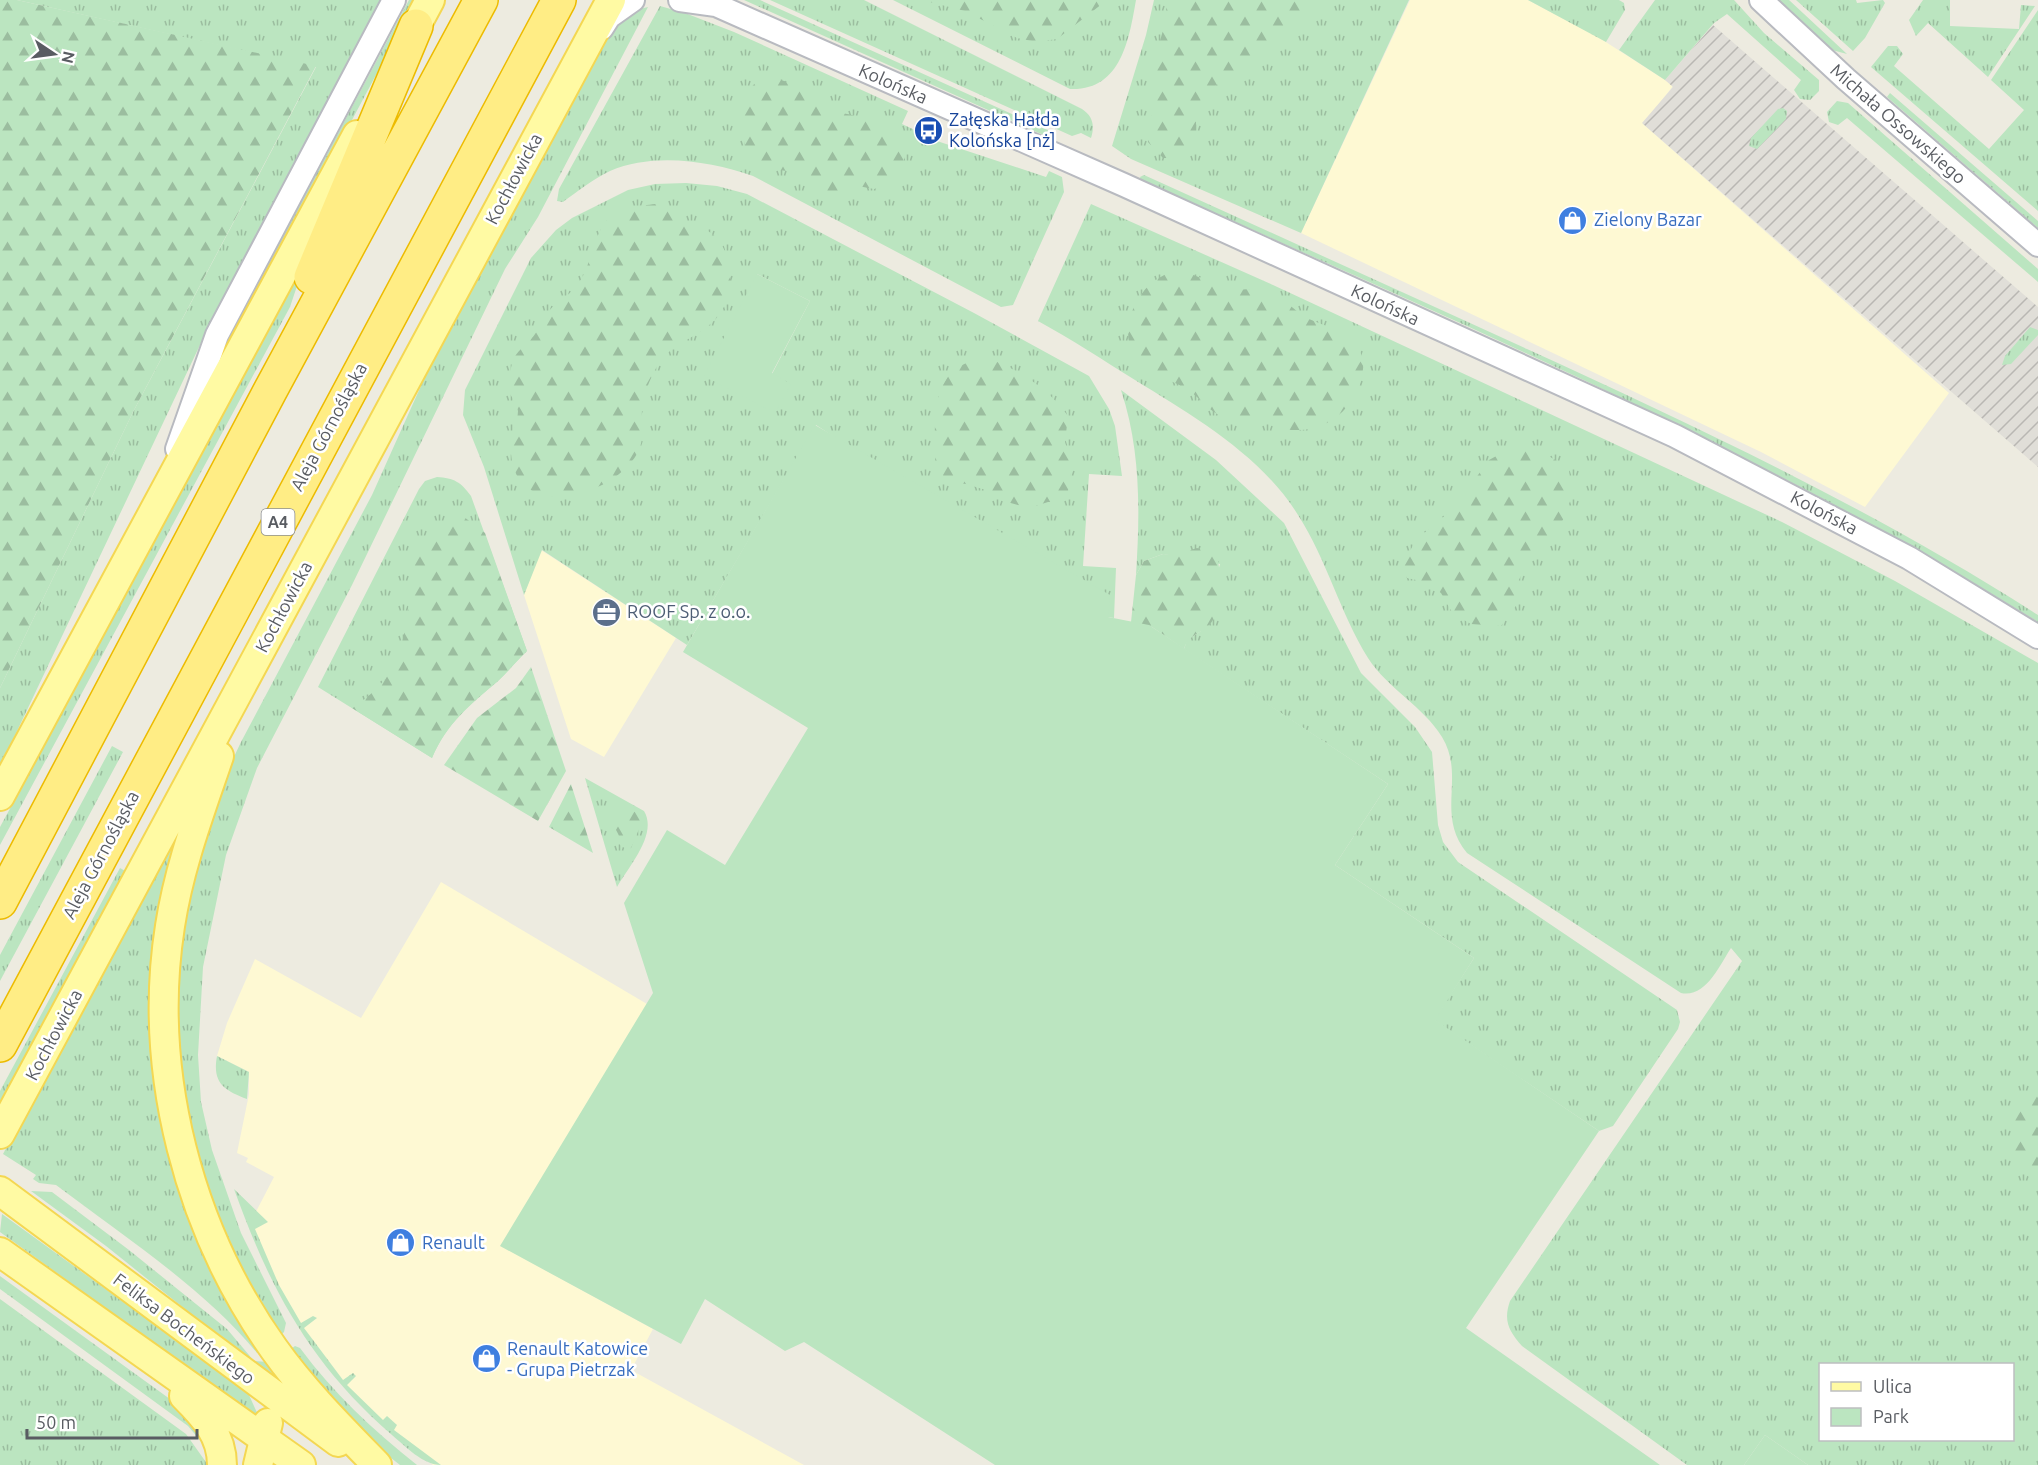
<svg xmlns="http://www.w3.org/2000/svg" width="2038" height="1465" font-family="Ubuntu,sans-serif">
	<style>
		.commercial { fill: #fef9d3 }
		.industrial { fill: url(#industrial-furrows) }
		.grass { fill: url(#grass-tufts); fill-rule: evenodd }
		.forest { fill: url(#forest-firs) }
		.green { fill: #bbe5c0 }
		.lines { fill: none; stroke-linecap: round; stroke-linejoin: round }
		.minor-casing { stroke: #b8bac0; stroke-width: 26 }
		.major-casing { stroke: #f4d752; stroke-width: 32 }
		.highway-casing { stroke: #edbb00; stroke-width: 36 }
		.minor { stroke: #fff; stroke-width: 22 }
		.major { stroke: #fffaa3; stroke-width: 28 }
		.highway { stroke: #ffed85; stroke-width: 33 }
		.labels { text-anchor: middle; stroke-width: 5; stroke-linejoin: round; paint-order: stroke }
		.shield { fill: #fff; stroke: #8b8d91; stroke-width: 1.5 }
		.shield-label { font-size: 16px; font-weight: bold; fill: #595c62 }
		.street-label { font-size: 18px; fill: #595c62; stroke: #fff }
		.transit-label { font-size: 18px; fill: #164399; stroke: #fff; text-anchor: start }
		.shop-label { font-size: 18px; fill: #366cbe; stroke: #fff; text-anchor: start }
		.service-label { font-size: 18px; fill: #4e5e75; stroke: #fff; text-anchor: start }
	</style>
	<defs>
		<pattern id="industrial-furrows" width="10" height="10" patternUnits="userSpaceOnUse" patternTransform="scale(1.5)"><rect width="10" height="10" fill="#e0ded8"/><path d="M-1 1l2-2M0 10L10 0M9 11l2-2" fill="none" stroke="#b9b7b3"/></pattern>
		<pattern id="grass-tufts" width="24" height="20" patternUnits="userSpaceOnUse" patternTransform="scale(1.5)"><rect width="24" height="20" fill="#bbe5c0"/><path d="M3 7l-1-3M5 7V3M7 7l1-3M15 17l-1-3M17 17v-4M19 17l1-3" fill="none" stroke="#9bbd9f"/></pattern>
		<pattern id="forest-firs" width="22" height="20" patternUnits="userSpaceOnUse" patternTransform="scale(1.5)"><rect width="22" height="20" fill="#bbe5c0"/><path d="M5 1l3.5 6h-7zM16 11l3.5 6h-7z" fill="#9bbd9f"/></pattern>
	</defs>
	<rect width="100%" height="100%" fill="#edebe0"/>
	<path class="commercial" d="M 1410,0 L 1528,0 L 1598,37 L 1665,80 L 1673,86 L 1643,124 L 1949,393 L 1865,507 L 1761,452 L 1301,233 Z
		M 541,550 L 676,638 L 604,757 L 571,739 L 524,595 Z
		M 441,882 L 647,1004 L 501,1246 L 653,1329 L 631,1370 L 804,1465 L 433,1465 L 359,1403 L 300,1330 L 249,1225 L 274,1177 L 246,1162 L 248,1158 L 237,1153 L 249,1094 L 249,1072 L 217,1056 L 227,1023 L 255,959 L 361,1018 Z"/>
	<path class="industrial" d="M 1713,25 L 2038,307 L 2038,467 L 1642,123 L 1673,87 L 1665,80 Z"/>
	<path class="grass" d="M 17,0 L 382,0 L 209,326 L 0,767 L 0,688 L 133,412 L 316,67 Z
		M 409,0 L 416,0 L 233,343 L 229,343 L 228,340 Z
		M 744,0 L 760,0 L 1052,132 L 1050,138 Z
		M 770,0 L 864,0 L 1082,109 C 1093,116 1095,126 1091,138 L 1081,133 L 1072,136 Z
		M 893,0 L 1136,0 C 1129,40 1121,91 1070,89 Z
		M 1154,0 L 1409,0 L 1301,233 L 1131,159 L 1112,146 L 1146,35 Z
		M 1528,0 L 1619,0 L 1624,3 L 1625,10 L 1606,42 Z
		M 1655,0 L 1734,0 L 1764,33 L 1819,80 L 1819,91 L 1810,100 L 1800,99 L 1794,90 L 1801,80 L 1727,14 L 1714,23 L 1665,80 L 1619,50 Z
		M 1779,0 L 1789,0 L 1847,54 L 1832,50 Z
		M 1796,0 L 1856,0 L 1857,3 L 1883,0 L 1885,3 L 1865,38 L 1853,51 Z
		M 1923,0 L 1950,0 L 1950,26 L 2019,29 L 2021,5 L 2035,6 L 1988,77 L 1928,23 L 1916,36 L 1909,20 Z
		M 660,6 L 685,13 L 734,32 L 908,111 L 902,124 L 940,142 L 1046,177 L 1049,171 L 1062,177 L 1064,192 L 1013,305 L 1001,307 L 753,176 C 710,161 654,152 610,171 C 593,179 578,191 563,202 L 557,201 L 559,189 Z
		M 648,7 L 538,217 L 505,269 L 352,585 L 257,768 L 226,855 L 203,967 L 198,1055 L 201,1102 L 212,1150 L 241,1233 L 286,1323 L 284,1332 L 278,1338 L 212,1212 L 184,1113 L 175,1014 L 188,891 L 223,780 L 241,742 L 372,495 L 438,348 L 606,34 L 631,11 Z
		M 2038,10 L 2038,211 L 1871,67 L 1888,46 L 1897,46 L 1903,54 L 1894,66 L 1989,149 L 2024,110 L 1991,80 Z
		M 1890,93 L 2038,221 L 2038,228 L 1887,97 Z
		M 1837,101 L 1848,103 L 2038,269 L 2038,282 L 1847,118 L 1838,125 L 1829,122 L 1827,112 Z
		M 1783,108 L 1787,111 L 1786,119 L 1757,149 L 1749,146 L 1751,138 L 1778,109 Z
		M 1144,175 C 1272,233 1400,291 1527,349 C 1702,429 1876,511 2038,615 L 2038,622 C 1754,446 1445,317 1141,180 L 1140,177 Z
		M 686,183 L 717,186 L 747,194 L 974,313 L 1089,376 L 1109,409 L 1115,426 L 1122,476 L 1089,474 L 1083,566 L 1116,568 L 1114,618 L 1108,617 L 816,425 L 687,645 L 542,550 L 524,595 L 484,467 L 463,415 L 465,390 L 531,258 L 556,230 L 572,218 L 628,190 L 655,184 ZM 757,274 L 810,301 L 772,374 Z
		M 1091,204 L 1273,285 L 1782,522 L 1895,581 L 2038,663 L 2038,1465 L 1808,1465 L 1765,1435 L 1744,1465 L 1687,1465 L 1522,1346 C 1509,1331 1503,1321 1510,1301 L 1742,961 L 1731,948 C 1719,966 1706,998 1681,993 L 1467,853 C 1435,814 1466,777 1442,737 C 1423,706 1388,689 1368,658 C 1340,613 1327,560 1298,515 C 1261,455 1193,416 1135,380 C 1103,360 1071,339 1038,321 ZM 1820,1364 L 2012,1364 L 2012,1440 L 1820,1440 Z
		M 296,280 L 298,283 L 290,307 L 0,845 L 0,827 Z
		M 2030,327 L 2038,330 L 2038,335 L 2011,364 L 2002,365 L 2005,356 Z
		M 1121,390 L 1216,460 L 1284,523 L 1361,673 L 1415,727 L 1432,752 L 1438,825 L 1443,842 L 1458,862 L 1677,1010 L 1680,1022 L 1678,1029 L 1613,1126 L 1599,1131 L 1434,1020 L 1474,958 L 1335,865 L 1388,784 L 1184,649 L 1187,640 L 1201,631 L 1219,594 L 1217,575 L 1220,564 L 1163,554 L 1144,561 L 1136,575 C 1140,512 1141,451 1121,390 Z
		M 437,477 C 454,478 461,482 471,496 L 527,651 C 517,660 508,672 498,681 C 470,705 447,723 432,758 L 318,687 L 419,489 L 425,481 Z
		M 112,746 L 123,752 L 0,981 L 0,955 Z
		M 585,778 L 644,811 C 658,834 629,866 617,887 Z
		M 175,841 L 155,1027 L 260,1353 L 257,1353 C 205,1289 122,1235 56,1185 L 39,1183 L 33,1179 L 36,1175 L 3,1154 L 171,842 Z
		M 120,868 L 127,872 L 0,1108 L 0,1091 Z
		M 217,1056 L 249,1072 L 247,1099 C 224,1090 212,1083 217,1056 Z
		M 234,1189 L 268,1222 L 255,1229 L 279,1285 L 301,1323 L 313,1316 L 317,1318 L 304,1328 L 343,1380 L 353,1373 L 356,1376 L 347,1385 L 383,1420 L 387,1416 L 397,1425 L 394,1430 L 441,1465 C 423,1465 405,1446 392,1435 C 310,1364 270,1289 234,1189 Z
		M 31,1191 L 52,1192 L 129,1250 L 227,1329 L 254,1361 L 268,1362 L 289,1388 L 285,1389 L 106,1246 Z
		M 2,1214 L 234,1382 L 249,1395 L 258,1415 L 255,1416 L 0,1232 Z
		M 0,1276 L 192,1415 L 209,1451 L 188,1426 L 0,1289 Z
		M 0,1299 L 186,1434 L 208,1465 L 0,1465 Z
		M 295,1346 L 300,1348 C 333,1393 373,1430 417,1465 L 400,1465 L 377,1447 L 288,1351 Z"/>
	<path class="forest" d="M 0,0 L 17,0 L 316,66 L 133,412 L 0,688 Z
		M 922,0 L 1107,0 L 1057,39 L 1037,42 L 1017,38 L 965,11 Z
		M 1167,0 L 1323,0 L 1233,77 L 1207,90 L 1196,108 L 1196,148 C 1186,158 1176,158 1163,158 L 1148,142 L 1152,108 L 1152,67 L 1165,24 Z
		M 774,79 C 799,82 802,92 821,105 C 833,112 848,114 861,117 C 882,122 893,138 906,154 L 895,183 L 874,189 L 858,186 L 844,191 L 821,191 L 793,172 L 760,167 L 750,157 L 738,125 L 739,109 L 746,93 L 757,81 Z
		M 655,204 C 667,209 675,216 686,223 C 693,227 704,228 711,233 C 734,250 736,293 719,315 C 703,336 673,342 659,363 C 651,377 643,393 642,410 C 641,424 645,441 637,454 C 609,501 506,524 511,442 C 511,432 518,421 518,411 C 517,404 511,397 509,391 C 507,384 511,367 513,360 C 517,351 525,346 531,339 C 538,332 542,321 548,312 C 557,301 572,295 580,281 C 593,261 593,232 611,216 C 621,207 642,206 655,204 Z
		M 1173,270 L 1191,274 L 1231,290 L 1252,289 L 1265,292 L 1287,303 L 1304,317 L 1341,332 L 1359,347 C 1361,354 1364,362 1363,369 C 1360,403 1330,432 1295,430 C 1278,430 1267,421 1251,417 C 1243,415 1232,419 1224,417 C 1208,412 1198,394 1183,387 C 1170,379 1154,378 1142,367 C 1117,343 1129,301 1153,282 C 1159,277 1167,274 1173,270 Z
		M 987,358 C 1018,369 1049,389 1068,416 L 1065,442 L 1072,466 L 1068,492 L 1063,502 L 1048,502 L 1029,508 L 1007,502 L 989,491 L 966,484 L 951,482 L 935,469 C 937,423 924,365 987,358 Z
		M 1511,448 C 1535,449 1550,454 1569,470 L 1572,496 L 1563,520 L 1531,554 L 1518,582 L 1518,603 L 1501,626 L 1471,624 L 1453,614 L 1441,593 L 1425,582 L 1407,578 L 1400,567 L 1417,539 L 1454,508 L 1489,460 Z
		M 453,516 L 464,517 L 485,533 L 527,651 C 517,660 508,672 498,681 C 470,704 447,723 432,758 L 352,708 C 369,697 384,684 394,665 C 414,627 405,558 429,531 C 435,524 445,520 453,516 Z
		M 1197,548 L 1216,554 C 1222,567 1221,611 1211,623 C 1201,635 1189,633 1184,649 L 1152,627 L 1131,622 L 1136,575 L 1144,561 L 1163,554 L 1175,555 Z
		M 531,667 L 566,771 L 538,821 L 444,765 L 477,718 L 516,688 Z
		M 571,784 L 593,853 L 549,827 Z
		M 615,806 L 636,812 L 642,822 L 631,848 L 626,849 L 620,845 C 622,832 609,825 609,813 Z
		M 2038,1077 L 2038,1183 C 1995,1159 2012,1108 2038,1077 Z"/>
	<path class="green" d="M 757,274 L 810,301 L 772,373 L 791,384 L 775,413 L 704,376 Z
		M 815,425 L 1110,595 L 1108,617 L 1149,625 L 1388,784 L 1335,865 L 1474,958 L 1435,1020 L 1599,1131 L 1466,1328 L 1660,1465 L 995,1465 L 804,1342 L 785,1351 L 705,1299 L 681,1344 L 500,1246 L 653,993 L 624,903 L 667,830 L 725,865 L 808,728 L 683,652 Z
		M 1765,1435 L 1808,1465 L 1744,1465 Z"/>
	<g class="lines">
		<defs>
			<path id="minor" d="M 680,0 L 716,5 L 1124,185 L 1675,436 L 1909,558 L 2038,637
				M 1761,0 L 1846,79 L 2038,245
				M 602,28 L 609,17 L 633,0
				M 177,449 L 217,335 L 394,0"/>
			<path id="major" d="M 406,45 L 430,0
				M 219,756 C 200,812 179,867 170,926 C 147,1072 189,1230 274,1349 C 304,1391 341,1428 377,1465
				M 0,796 L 357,135
				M 0,1134 L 611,0
				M 0,1191 L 338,1442
				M 0,1252 L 301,1465
				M 184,1396 C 204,1416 222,1435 222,1465
				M 258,1465 L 268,1423"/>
			<path id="highway" d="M 311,277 L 416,26
				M 0,902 L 270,391 L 481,0
				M 0,1045 L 559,0"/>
		</defs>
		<use href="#minor" class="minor-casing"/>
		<use href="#major" class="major-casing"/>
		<use href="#highway" class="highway-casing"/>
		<use href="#minor" class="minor"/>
		<use href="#major" class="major"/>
		<use href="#highway" class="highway"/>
	</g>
	<defs>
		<symbol id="bus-disc" viewBox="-11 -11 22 22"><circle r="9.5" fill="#1a4fb4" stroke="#fff"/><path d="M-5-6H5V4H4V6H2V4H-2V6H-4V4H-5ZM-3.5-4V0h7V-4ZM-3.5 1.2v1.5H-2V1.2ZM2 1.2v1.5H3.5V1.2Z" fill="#fff"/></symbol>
		<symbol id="shop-disc" viewBox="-11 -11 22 22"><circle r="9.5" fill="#3f7fe0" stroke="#fff"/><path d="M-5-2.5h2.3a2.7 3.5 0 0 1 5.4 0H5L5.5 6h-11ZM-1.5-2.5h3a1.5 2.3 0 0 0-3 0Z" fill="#fff"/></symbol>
		<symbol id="office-disc" viewBox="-11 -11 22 22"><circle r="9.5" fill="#5c6f8a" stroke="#fff"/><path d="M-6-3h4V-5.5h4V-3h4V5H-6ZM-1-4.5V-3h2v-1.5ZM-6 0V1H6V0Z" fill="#fff"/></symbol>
	</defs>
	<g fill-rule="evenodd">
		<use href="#bus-disc" x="912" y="114" width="33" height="33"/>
		<use href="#shop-disc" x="1556" y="204" width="33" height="33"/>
		<use href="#office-disc" x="590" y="596" width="33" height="33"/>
		<use href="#shop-disc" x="384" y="1226" width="33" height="33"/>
		<use href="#shop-disc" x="470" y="1342" width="33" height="33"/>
	</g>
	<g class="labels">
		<rect class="shield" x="261.5" y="509" width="33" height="26" rx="4.5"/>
		<g class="shield-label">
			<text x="278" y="528">A4</text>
		</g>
		<g class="street-label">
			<text transform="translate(893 84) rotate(24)" y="6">Kolońska</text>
			<text transform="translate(1898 124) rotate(41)" y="6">Michała Ossowskiego</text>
			<text transform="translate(514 179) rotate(-62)" y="6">Kochłowicka</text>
			<text transform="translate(1385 305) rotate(25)" y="6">Kolońska</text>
			<text transform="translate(329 427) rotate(-62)" y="6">Aleja Górnośląska</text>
			<text transform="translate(1824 513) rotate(28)" y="6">Kolońska</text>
			<text transform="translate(284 607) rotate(-62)" y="6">Kochłowicka</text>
			<text transform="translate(101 855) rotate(-62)" y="6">Aleja Górnośląska</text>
			<text transform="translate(54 1035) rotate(-62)" y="6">Kochłowicka</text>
			<text transform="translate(184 1329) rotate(37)" y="6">Feliksa Bocheńskiego</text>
		</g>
		<g class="transit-label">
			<text x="949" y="126">Załęska Hałda<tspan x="949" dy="21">Kolońska [nż]</tspan></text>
		</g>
		<g class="shop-label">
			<text x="1594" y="226">Zielony Bazar</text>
			<text x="422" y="1249">Renault</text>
			<text x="507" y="1355">Renault Katowice<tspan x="507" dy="21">- Grupa Pietrzak</tspan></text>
		</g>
		<g class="service-label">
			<text x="627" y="618">ROOF Sp. z o.o.</text>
		</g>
	</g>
	<rect x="1819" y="1363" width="195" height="78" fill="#ffffff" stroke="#bdbec0" stroke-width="1.5"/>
	<rect x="1831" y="1382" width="30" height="9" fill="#fffaa3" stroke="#bdbec0" stroke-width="1.5"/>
	<text x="1873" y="1393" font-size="18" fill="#595c62">Ulica</text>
	<rect x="1831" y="1408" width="30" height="18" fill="#bbe5c0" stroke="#bdbec0" stroke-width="1.5"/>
	<text x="1873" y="1423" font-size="18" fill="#595c62">Park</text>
	<g transform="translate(54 54) rotate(103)" stroke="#ffffff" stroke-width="4.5" paint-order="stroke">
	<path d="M0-4.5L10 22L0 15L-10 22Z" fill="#595c62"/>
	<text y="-9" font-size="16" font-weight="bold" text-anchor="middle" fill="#595c62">N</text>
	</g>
	<path d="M27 1429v9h170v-9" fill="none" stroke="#595c62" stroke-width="3"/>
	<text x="36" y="1429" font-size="18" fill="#595c62" stroke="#ffffff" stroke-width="4.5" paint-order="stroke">50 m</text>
</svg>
